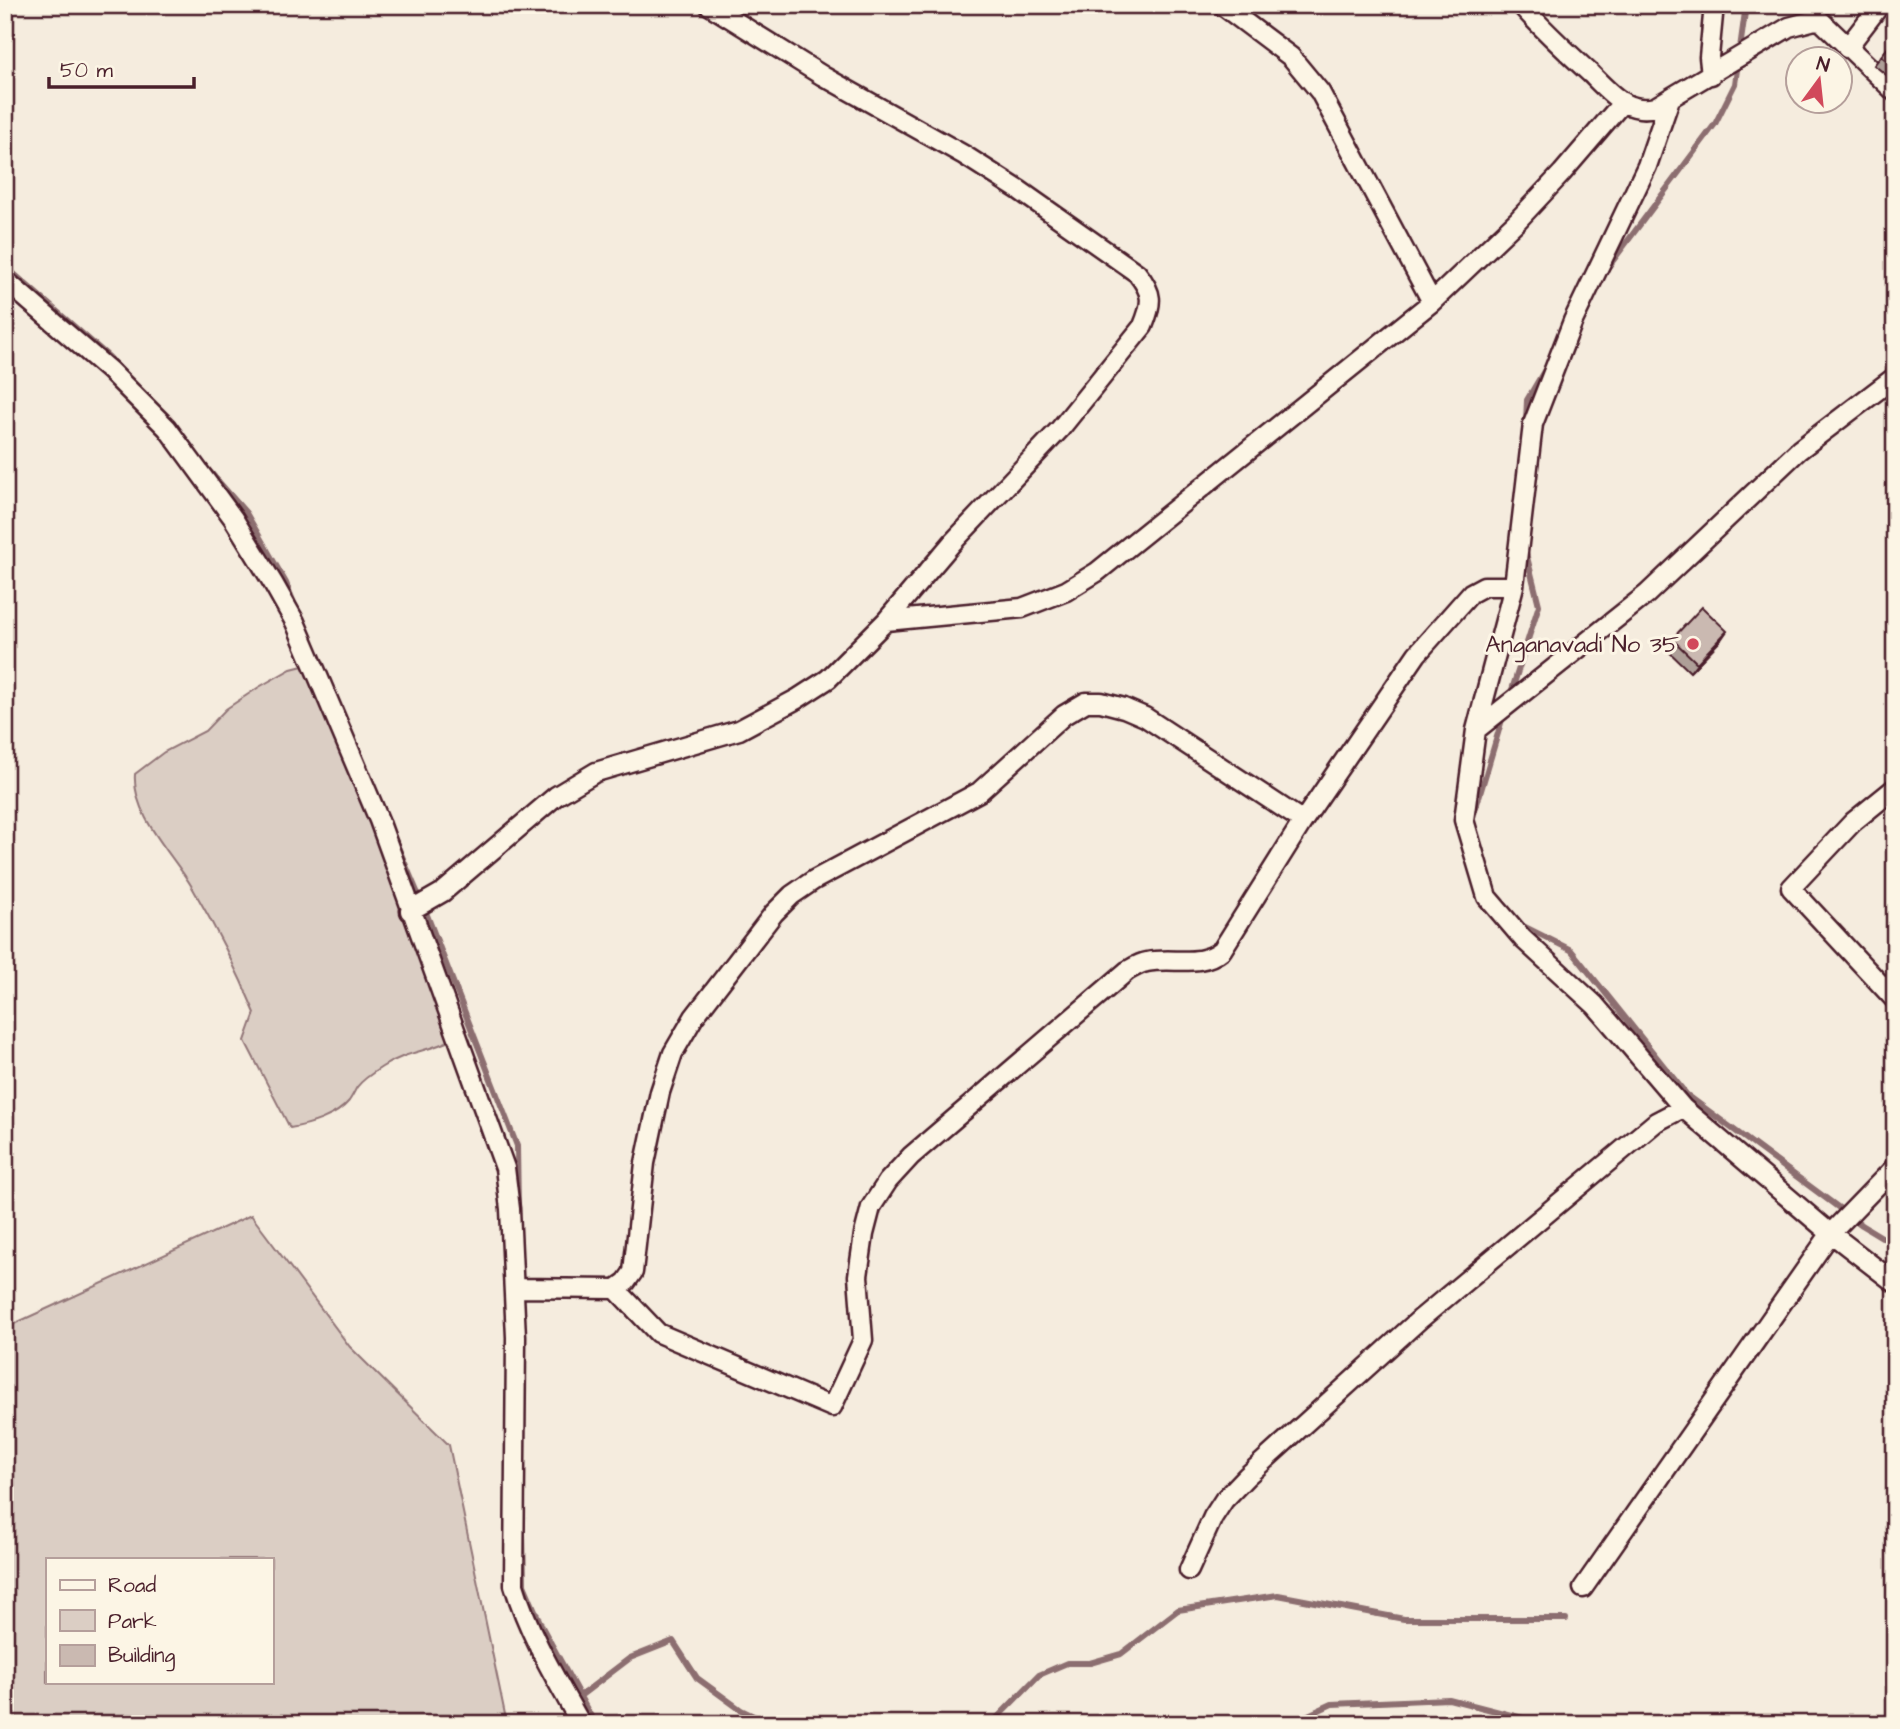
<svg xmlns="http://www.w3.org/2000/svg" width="1900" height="1729" font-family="'Architects Daughter',sans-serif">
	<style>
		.green { fill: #dbcec4; stroke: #927678; stroke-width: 2; fill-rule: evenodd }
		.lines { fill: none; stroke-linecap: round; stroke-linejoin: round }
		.stream { stroke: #8c6e70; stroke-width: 6 }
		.street-casing { stroke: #4a1f2b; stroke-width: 23 }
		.street { stroke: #fcf5e5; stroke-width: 18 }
		.wall { fill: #ae9f98; stroke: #4a1f2b; stroke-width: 2 }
		.shaded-wall { fill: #8d827c; stroke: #4a1f2b; stroke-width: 2 }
		.building { fill: #cab9b1; stroke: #4a1f2b; stroke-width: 2 }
		.poi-dot { fill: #d1495b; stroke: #fcf5e5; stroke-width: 2.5 }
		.labels { text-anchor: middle; stroke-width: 6; stroke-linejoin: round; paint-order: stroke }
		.poi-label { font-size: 24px; fill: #4a1f2b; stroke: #fcf5e5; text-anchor: end }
	</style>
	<rect width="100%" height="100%" fill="#f5ecde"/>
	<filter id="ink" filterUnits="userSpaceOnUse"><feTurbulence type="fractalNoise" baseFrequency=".0143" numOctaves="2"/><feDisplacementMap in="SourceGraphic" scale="14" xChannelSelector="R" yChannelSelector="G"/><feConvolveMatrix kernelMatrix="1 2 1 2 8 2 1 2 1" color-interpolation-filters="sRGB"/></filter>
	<g filter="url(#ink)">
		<path class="green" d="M 303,666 L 317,686 L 352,773 L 453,1039 C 428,1052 407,1051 382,1067 C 374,1072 363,1079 357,1087 C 354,1092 352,1097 349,1101 C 336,1117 309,1125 290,1128 L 245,1041 L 255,1013 C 237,970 216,928 192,887 C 172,853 132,816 135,774 L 164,752 L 205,731 L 226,709 L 259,687 L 291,669 Z
			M 251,1215 L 350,1347 L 449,1445 L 507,1724 L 5,1724 L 5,1328 ZM 47,1559 L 271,1559 L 271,1682 L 47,1682 Z"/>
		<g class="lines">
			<path class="stream" d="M 5,266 L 109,357 L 123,372
				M 1606,270 L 1715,124 L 1735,84 L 1746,5
				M 1526,423 L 1527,400 L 1547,366
				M 204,465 L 246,513 L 286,583 L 296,608
				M 1510,696 L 1539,605 L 1525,549
				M 1471,824 L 1504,713
				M 395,840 L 427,915 L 517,1146 L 518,1208
				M 1517,923 L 1571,950 L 1687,1095 L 1862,1225 L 1895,1245
				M 523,1533 L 524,1585 L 542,1627 L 595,1724
				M 580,1696 L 630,1658 L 673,1641 L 697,1678 L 741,1710 L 770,1724
				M 991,1724 L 1039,1675 L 1067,1663 L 1090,1663 L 1121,1654 L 1178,1610 L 1278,1595 L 1404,1619 L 1566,1619
				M 1289,1724 L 1332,1704 L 1449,1699 L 1546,1724"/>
			<defs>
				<path id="street" d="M 1222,5 L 1291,57 L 1320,92 L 1432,302
					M 1521,5 C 1543,30 1567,52 1591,74 C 1601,84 1612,96 1624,103 C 1634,108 1644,110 1655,107 L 1789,27 L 1815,20 L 1821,21 L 1895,92
					M 1847,48 L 1880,5
					M 1711,75 L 1709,57 L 1714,5
					M 1670,99 L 1647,166 L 1573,321 L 1533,424 L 1514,586 L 1476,730 L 1464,820 L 1487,897 L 1523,939 L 1595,1005 L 1683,1108
					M 5,280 L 110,371 L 167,428 L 233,518 L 273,583 L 295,622 L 379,820 L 505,1168 L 510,1209 L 516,1337 L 514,1585 C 529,1635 556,1679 581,1724
					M 886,621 L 1022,608 L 1066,591 L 1097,572 L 1432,302 L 1518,220 L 1562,173 L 1623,102
					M 1476,730 L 1647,594 L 1799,450 L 1895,377
					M 1895,788 L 1853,822 L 1791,888 L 1895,1000
					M 410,911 L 443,892 L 556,796 L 596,772 L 739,730 L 797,699 L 828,679 L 886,621 L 953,542 L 1060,429 L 1143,326 C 1153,302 1153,293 1137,273 L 1019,190 L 964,155 L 823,76 L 709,5
					M 514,1288 L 616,1289 L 626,1282 L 633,1272 L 645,1163 L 660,1092 L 673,1053 L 694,1017 L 774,913 L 792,895 L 814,880 L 979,792 L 1064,715 L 1086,702 L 1101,702 L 1124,708 L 1145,717 L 1303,821
					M 616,1289 L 658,1333 L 832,1407 L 863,1340 L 858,1276 L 864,1234 L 871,1207 L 888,1181 L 911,1156 L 1127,971 C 1134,967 1140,963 1147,962 C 1174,957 1200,968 1222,950 L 1303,821 L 1417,654 L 1471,593 L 1484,586 L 1514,586
					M 1189,1570 L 1213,1517 L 1224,1500 L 1247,1476 L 1419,1320 L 1656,1122 L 1683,1108 L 1824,1228 L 1895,1283
					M 1583,1588 L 1831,1233 L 1895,1167"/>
			</defs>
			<use href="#street" class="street-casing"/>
			<use href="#street" class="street"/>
		</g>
		<path class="wall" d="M 1895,39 L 1895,82 L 1874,65 Z
			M 1672,639 L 1720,641 L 1690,672 L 1665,648 Z"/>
		<path class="shaded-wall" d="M 1727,631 L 1720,641 L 1690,672 L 1697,663 Z"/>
		<path class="building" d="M 1895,39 L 1895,67 L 1881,56 Z
			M 1702,607 L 1727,631 L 1697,663 L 1672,639 Z"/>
	</g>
	<circle class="poi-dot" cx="1693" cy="644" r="7"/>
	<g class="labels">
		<g class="poi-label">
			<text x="1679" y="652">Anganavadi No 35</text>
		</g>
	</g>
	<rect width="1900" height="1729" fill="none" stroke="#fcf5e5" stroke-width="28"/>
	<rect x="14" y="14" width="1872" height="1701" fill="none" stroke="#4a1f2b" stroke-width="2.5" filter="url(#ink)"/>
	<rect x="46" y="1558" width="228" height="126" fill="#fcf5e5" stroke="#b59f9b" stroke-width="2"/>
	<rect x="60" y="1580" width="35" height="10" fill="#fcf5e5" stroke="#b59f9b" stroke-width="2"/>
	<text x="108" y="1592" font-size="21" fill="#4a1f2b">Road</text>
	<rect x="60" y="1610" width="35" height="21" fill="#dbcec4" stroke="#b59f9b" stroke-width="2"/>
	<text x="108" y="1628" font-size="21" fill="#4a1f2b">Park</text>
	<rect x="60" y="1645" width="35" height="21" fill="#cab9b1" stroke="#b59f9b" stroke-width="2"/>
	<text x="108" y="1662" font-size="21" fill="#4a1f2b">Building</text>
	<g transform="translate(1819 80) rotate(15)"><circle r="33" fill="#fcf5e5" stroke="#b59f9b" stroke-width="2"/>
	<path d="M0-5L12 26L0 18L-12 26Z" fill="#d1495b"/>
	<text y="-10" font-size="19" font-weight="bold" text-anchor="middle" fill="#4a1f2b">N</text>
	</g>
	<path d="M49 77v10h145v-10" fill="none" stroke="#4a1f2b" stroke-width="3.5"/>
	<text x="60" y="77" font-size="21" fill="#4a1f2b" stroke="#fcf5e5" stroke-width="5" paint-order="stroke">50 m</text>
</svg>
